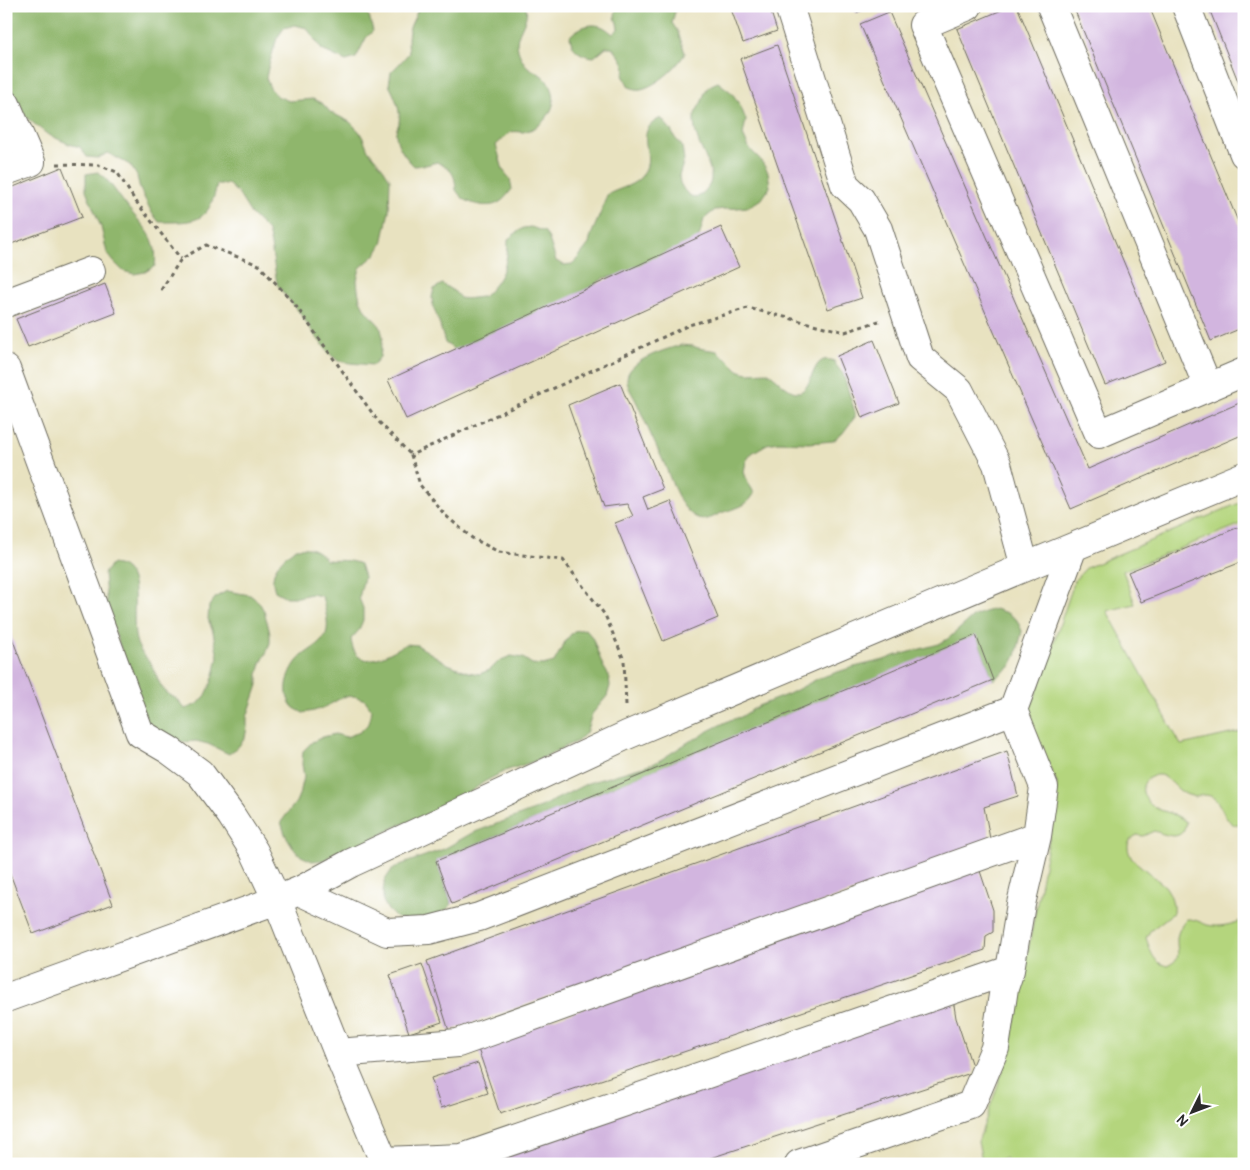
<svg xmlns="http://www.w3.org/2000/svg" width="1250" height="1170" font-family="Pangolin,sans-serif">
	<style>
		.green { fill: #b4d57d; stroke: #708054 }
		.forest { fill: #8fb66c; stroke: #5d704c }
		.building { fill: #d2b5df }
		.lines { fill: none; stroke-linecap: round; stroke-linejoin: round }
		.minor-casing { stroke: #6d6b5f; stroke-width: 30 }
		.path { stroke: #6d6b5f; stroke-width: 3; stroke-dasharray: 4 4; stroke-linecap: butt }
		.minor { stroke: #fff; stroke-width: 28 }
	</style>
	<rect width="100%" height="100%" fill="#fff"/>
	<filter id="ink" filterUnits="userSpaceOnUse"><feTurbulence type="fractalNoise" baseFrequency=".02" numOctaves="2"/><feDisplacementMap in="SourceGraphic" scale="10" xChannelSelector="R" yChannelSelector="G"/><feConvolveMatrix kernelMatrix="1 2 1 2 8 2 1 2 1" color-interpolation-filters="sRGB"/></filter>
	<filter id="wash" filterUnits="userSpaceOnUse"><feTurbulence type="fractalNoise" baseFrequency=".0096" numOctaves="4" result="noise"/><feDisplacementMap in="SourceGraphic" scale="20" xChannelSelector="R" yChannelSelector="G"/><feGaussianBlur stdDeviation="1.12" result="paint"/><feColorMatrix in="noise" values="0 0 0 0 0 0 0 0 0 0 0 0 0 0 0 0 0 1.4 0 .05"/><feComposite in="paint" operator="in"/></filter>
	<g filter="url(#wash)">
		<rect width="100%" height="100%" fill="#e8e2c0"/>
		<path class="green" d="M 1244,501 L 1244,523 L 1123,571 L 1135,604 L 1107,611 L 1181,745 L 1244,731 L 1244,825 C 1218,831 1226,785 1196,797 C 1192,796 1186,795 1182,792 C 1174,787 1166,773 1156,775 C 1155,775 1149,778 1149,778 C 1138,786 1143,797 1151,805 C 1161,813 1174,811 1186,822 C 1183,843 1167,835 1154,831 L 1143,836 L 1137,835 C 1126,841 1126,848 1132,859 L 1165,886 C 1171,894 1174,903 1173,913 L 1150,931 L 1146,938 C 1151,951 1152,962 1167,966 C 1182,959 1177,954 1177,940 C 1177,932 1182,924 1187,919 C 1195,919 1200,922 1207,925 C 1220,928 1232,924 1244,920 L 1244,1164 L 1011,1164 L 1005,1158 L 993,1164 L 983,1164 L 978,1142 L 1008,1056 L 1055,808 L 1057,783 L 1026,716 L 1036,694 L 1075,580 L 1086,568 Z"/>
		<path class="forest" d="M 6,6 L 356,6 C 369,11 370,18 373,31 L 366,38 L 356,58 L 346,61 L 322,50 L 307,28 L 295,25 L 284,28 L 277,38 L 268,68 L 266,78 L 270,88 L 277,96 L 289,101 L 313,99 L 323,104 L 330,112 L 350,122 L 359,131 L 364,140 L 368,150 L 383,168 L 390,179 L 389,211 L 382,244 L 376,254 L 360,268 L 357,280 L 358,290 L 360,300 L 365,310 L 380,326 L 383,337 L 380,357 L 373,365 L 350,363 L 338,361 L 329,353 L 314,334 L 300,313 L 284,294 L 277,284 L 271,245 L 268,231 L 251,214 L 238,193 L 228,184 L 217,184 C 209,224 195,222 159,222 L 152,213 L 140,189 L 137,176 L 130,165 L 108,153 L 98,158 L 87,157 L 80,147 L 69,144 L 47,134 L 27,118 L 19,108 L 6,80 Z
			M 419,6 L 526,6 C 530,23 513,32 518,50 C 520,56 523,63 528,67 C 530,69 535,71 538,73 C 549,80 556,91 553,105 C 551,113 544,122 537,126 C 534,129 527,131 523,132 C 519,132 515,131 511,132 C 506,135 501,141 496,145 L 503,170 L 510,179 L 512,189 C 508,194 504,200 498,203 C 490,208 472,205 464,199 C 461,197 458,193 456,190 C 455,173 452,170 437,162 L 426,165 L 414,166 C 406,158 397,147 396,135 C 395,131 398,127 399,123 C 401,110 395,96 389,85 L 391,72 L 401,62 L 409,53 C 408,44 407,34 411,25 C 414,18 417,13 419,6 Z
			M 616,6 L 674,6 L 675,12 L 672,23 L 678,32 L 685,53 C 678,67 656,86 641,89 C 637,90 632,88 629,87 L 623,75 L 625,69 L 623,62 L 620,57 L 612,47 L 606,47 L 594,57 C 581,56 571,50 570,36 C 579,27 591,22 603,27 C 607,29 610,32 613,34 L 618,29 L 617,23 L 615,17 Z
			M 718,82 L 732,93 L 740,105 L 746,120 L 743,135 L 749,148 L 760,159 L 768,172 L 770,187 L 762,199 L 748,207 L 715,210 L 704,219 L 700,234 L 693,247 L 621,275 L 604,278 L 591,287 L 460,353 L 445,343 L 439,322 L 433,306 L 432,297 L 434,289 L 442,284 L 455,292 L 460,298 C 468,300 475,297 483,297 C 502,280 508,264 508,239 L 523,228 L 531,227 L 545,232 L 549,239 L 556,261 L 564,265 L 572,264 L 578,258 L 589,244 L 591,235 L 601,212 L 607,195 C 617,189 630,187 639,179 C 662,157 628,133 661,118 L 671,130 L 675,138 L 682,146 L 684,160 L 679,176 L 680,183 L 684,190 L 689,195 L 696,198 C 718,184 712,172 703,152 C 698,142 694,130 694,119 C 694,113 699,107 702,101 C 706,90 705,87 718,82 Z
			M 98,172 C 110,181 117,194 126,205 C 142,227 159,235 155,266 L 145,272 L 134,274 L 123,271 L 114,262 L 107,253 L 101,227 L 86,190 L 86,174 Z
			M 681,345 L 693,346 L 698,348 L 717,351 L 721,355 L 726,358 L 738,370 L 743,372 L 749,373 L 767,372 C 775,376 787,391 796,392 C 815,394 809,351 834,361 L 836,365 L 843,374 L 855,412 L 855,417 L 842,434 L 833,441 L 809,443 L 778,442 L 767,444 L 752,453 L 746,461 L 744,472 L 748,483 L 752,489 L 754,494 C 746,508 734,508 721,513 C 715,516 709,520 702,519 C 692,518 683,507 679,498 C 671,484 667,467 659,452 C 651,436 644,419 637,403 C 633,394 624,384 628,374 C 635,358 665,350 681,345 Z
			M 296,548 C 311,547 316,548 326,560 C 339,561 348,559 360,564 L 364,577 L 359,598 L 363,608 L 363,620 L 359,630 L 351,639 C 355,675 387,655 406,644 L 417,645 L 448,664 L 468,672 L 479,674 L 490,670 L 499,661 L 511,656 L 523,658 L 532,664 L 543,665 L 554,662 L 566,640 L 574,631 L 585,629 L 592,637 L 603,666 L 609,676 L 610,686 L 607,696 L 592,714 L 586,733 L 578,741 L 568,745 L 538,760 L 505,771 L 484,782 L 466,795 L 416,819 L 395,827 L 366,843 L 344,849 L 334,853 L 325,860 L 312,861 L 301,856 L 293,847 L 285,834 L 281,822 L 296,802 L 301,790 L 304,777 L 302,764 L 303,751 L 312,742 L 323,737 L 335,734 L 346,737 L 360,732 L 369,723 L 372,710 L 365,700 L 354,696 L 343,697 L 325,707 L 314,711 L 303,713 C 300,711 295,709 293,707 C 281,694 288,672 298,660 C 305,651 321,646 326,634 C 330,622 324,608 322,596 L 311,594 L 298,597 L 286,597 L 275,591 C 274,587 272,582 273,578 C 274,565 286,555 296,548 Z
			M 112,564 C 115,565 121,565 123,567 C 144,580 127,627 139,648 C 142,654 147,658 151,664 C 156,673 158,683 165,691 C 169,695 174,697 178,700 C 180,703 183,706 185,709 L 198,704 L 206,695 L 211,684 L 215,671 L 218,657 L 213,632 L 208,619 L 209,606 L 216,597 L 227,591 L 250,595 L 259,602 L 264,611 L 270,633 L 270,643 L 266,654 L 261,663 L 258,674 L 258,685 L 247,717 L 247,727 L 245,738 L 239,746 L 229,754 L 208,744 L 196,741 L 184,742 L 173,740 L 150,730 L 107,610 L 104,573 Z
			M 995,609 L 1007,613 L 1017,620 L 1022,631 L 1016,656 L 1010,667 L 993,680 L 976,636 L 436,861 L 452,904 L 443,913 L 432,916 L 407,920 L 396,918 L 388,910 L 383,901 L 383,891 L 385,880 L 391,871 L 400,865 L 444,849 L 472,833 L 537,809 L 588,783 L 653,764 L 662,759 L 690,741 L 700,737 L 708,731 L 730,720 L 741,717 L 758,706 L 789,694 L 819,678 L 850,668 L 884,660 L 894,656 L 939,644 L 949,638 L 974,616 L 984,612 Z"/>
		<g id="blocks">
			<path class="building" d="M 730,6 L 769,6 L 777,31 L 743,43 Z
				M 854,6 L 873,6 L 856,13 Z
				M 1011,6 L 1017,6 L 1165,361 L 1105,385 L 957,29 Z
				M 1073,6 L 1149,6 L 1244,236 L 1244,327 L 1211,341 Z
				M 1208,6 L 1244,6 L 1244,96 Z
				M 889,12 L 1088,469 L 1244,401 L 1244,434 L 1071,509 L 860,24 Z
				M 777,45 L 862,298 L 828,309 L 740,59 Z
				M 62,167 L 82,217 L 6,246 L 6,190 Z
				M 721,227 L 739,267 L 406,419 L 388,380 Z
				M 105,284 L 116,313 L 28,347 L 16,319 Z
				M 874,340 L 899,403 L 862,418 L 837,356 Z
				M 620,383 L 663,489 L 643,497 L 648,510 L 670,501 L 718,618 L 663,641 L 615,523 L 633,516 L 627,504 L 604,507 L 568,405 Z
				M 1244,525 L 1244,561 L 1141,602 L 1128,572 Z
				M 6,622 L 113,904 L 33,934 L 6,863 Z
				M 976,635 L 993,680 L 452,904 L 436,861 Z
				M 1007,751 L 1018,796 L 984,807 L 991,844 L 449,1031 L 427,961 Z
				M 979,868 L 993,910 L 993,932 L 986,936 L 985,950 L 500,1114 L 477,1046 Z
				M 422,964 L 442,1022 L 409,1033 L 390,975 Z
				M 953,999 L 956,1018 L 974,1072 L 692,1164 L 461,1164 Z
				M 478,1063 L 488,1093 L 441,1108 L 431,1078 Z"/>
		</g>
	</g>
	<g filter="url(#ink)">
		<use href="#blocks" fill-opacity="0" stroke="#6d6b5f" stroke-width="1"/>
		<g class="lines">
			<defs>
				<path id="minor" d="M 789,6 L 845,185 L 861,200 L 878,229 L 920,358 L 959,390 L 997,464 L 1025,567
					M 968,6 L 923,25 L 1099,434 L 1244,372
					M 1051,6 L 1208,387
					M 1186,6 L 1244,154
					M 6,104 L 31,162 L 6,171
					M 6,303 L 91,271
					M 6,369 L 140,733 L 169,750 L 200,773 L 231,815 L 254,851 L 277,900 L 299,891 L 351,863 L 627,735 L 1025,567 L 1244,476
					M 299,891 L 387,932 L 429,930 L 479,917 L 1013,710 L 1073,547
					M 6,998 L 277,900 L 338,1053 L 385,1164
					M 338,1053 L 458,1043 L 1037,836
					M 384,1161 L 462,1158 L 1010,970
					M 799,1164 L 971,1105 L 995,1048 L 1004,988 L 1010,970 L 1021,904 L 1037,836 L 1044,787 L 1013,710"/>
			</defs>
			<use href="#minor" class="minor-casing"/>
			<path class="path" d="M 57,164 L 98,165 L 117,172 L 134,199 L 181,259
				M 161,290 L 181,259 L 206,245 L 259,265 L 293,302 L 378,421 L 411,455
				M 626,705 L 624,660 L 605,615 L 563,560 L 499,552 L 472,538 L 445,515 L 420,485 L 411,455 L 689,325 L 748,308 L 845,332 L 879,321"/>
			<use href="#minor" class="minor"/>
		</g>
	</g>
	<rect width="1250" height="1170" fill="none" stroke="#fff" stroke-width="25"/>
	<g transform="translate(1192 1112) rotate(228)" stroke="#ffffff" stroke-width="4" paint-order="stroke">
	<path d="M0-4L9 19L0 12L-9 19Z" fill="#2b2b2b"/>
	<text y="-8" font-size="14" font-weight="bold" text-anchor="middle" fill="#2b2b2b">N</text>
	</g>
</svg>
